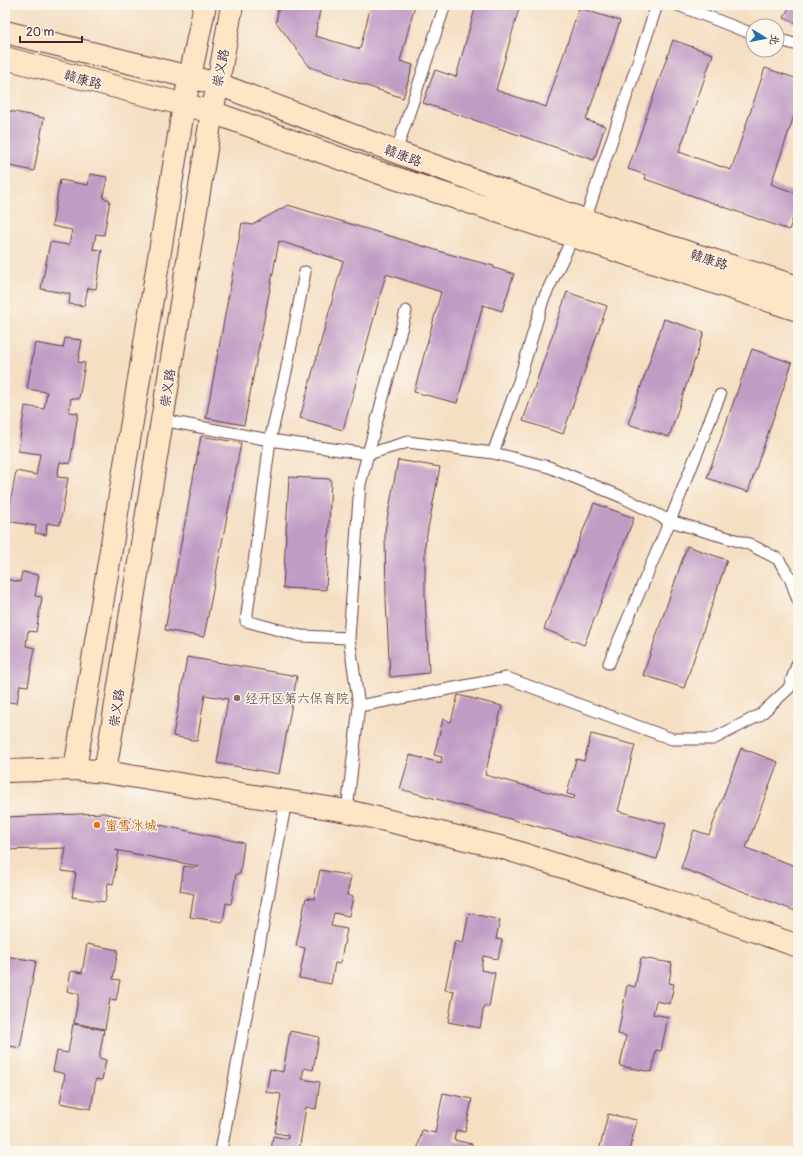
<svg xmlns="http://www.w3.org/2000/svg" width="803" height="1156" font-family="Pangolin,'LXGW WenKai TC',sans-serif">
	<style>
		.building { fill: #c09cc5 }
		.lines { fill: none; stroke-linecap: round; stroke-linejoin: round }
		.lane-casing { stroke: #643c42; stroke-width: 13 }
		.secondary-casing { stroke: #643c42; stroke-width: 24 }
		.lane { stroke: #fff; stroke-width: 11 }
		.secondary { stroke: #fde5c5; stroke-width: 22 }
		.education-dot { fill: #8d6e63; stroke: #fbf7ec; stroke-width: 1.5 }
		.food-dot { fill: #e8710a; stroke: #fbf7ec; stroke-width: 1.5 }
		.labels { text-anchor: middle; stroke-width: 3; stroke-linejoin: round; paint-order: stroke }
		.street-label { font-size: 13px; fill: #4a1f2b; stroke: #fbf7ec }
		.education-label { font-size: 13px; fill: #785e54; stroke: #fbf7ec; text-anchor: start }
		.food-label { font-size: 13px; fill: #c56008; stroke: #fbf7ec; text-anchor: start }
	</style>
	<rect width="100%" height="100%" fill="#fbf7ec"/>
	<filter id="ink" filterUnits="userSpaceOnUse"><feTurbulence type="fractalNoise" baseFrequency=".025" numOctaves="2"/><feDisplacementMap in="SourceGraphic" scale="8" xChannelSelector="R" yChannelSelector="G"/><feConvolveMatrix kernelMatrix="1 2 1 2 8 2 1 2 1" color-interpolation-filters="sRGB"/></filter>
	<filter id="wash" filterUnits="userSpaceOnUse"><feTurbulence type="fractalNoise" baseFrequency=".012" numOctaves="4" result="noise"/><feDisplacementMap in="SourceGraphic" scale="16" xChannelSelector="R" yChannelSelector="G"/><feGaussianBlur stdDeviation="0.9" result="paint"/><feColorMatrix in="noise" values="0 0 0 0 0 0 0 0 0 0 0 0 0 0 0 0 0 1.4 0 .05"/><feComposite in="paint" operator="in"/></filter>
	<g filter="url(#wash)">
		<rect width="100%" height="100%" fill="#f4dfc3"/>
		<g id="blocks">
			<path class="building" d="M 279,5 L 321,5 L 315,36 L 360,49 L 371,5 L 415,5 L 400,61 L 413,65 L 403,98 L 310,67 L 276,22 Z
				M 476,5 L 520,5 L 496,90 L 546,107 L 579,8 L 620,21 L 586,120 L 605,126 L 594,160 L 423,103 L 435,70 L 456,77 Z
				M 790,5 L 798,5 L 798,24 L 784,18 Z
				M 673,40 L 713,54 L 679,152 L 731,170 L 765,68 L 798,79 L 798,104 L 771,184 L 798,194 L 798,204 L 789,230 L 645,179 L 646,175 L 628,169 Z
				M 5,110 L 44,118 L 34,171 L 5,165 Z
				M 90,174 L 107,177 L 103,198 L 110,200 L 104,235 L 96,234 L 93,249 L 102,250 L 96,289 L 88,288 L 84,306 L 69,304 L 70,294 L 41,289 L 50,242 L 69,245 L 72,230 L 52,226 L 60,180 L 88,185 Z
				M 288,205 L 452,255 L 494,266 L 494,268 L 514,274 L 502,311 L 483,305 L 457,403 L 414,392 L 441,292 L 386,274 L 343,430 L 300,418 L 343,261 L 279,241 L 244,425 L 206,418 L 242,223 L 252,225 Z
				M 567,292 L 607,306 L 563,434 L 523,421 Z
				M 664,319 L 704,332 L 669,437 L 628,424 Z
				M 65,338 L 82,340 L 78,362 L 85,363 L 79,399 L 71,398 L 69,412 L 78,413 L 70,464 L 60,462 L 57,477 L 68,478 L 60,525 L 47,523 L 46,535 L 35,533 L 36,526 L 7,521 L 16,471 L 36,475 L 40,454 L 18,451 L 25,406 L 44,409 L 47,392 L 27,389 L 35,343 L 63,348 Z
				M 752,349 L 792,363 L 748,492 L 707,478 Z
				M 201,436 L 241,443 L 204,637 L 165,630 Z
				M 398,460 L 440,467 L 425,544 L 425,598 L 429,673 L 390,677 L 386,600 L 385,531 Z
				M 289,477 L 331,479 L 326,590 L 283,588 Z
				M 594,503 L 634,518 L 584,645 L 544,629 Z
				M 687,546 L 727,560 L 684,688 L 643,675 Z
				M 22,572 L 39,575 L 35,596 L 42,597 L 36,632 L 28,631 L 26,646 L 35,648 L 28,686 L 20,685 L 17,703 L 5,702 L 5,579 L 20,582 Z
				M 187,657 L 297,676 L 279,774 L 217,763 L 228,699 L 205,695 L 197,741 L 173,736 Z
				M 458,695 L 502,706 L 485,775 L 574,799 L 575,796 L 567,794 L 576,759 L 584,761 L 591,734 L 635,745 L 618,811 L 666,824 L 657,859 L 400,789 L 410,755 L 441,763 L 442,757 L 434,755 L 443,719 L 451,722 Z
				M 741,748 L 778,762 L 746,848 L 798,867 L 798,912 L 681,868 L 694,830 L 709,835 Z
				M 104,813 L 244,843 L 240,874 L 236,874 L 231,904 L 226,903 L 223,922 L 190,917 L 194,894 L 180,891 L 184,866 L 198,868 L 198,866 L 115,850 L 119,851 L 113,884 L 108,883 L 105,902 L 72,897 L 76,873 L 62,871 L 66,848 L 5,850 L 5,817 Z
				M 320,870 L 351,876 L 347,895 L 353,897 L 349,916 L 334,913 L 331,926 L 347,929 L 340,964 L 335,963 L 331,984 L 299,978 L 305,948 L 296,946 L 306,898 L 314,899 Z
				M 469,913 L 500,920 L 496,939 L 502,940 L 498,959 L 483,956 L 481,970 L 495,973 L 489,1007 L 484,1006 L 480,1028 L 448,1022 L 454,991 L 445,990 L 455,941 L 463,943 Z
				M 87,944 L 118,950 L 113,979 L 120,980 L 116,1000 L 110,999 L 105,1029 L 74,1023 L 79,994 L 67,991 L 71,971 L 82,973 Z
				M 5,956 L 36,961 L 20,1048 L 5,1045 Z
				M 641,958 L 672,963 L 669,983 L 674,984 L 670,1004 L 656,1001 L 653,1014 L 668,1017 L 661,1051 L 656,1050 L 652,1072 L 620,1066 L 626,1036 L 618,1034 L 627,985 L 635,987 Z
				M 73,1024 L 104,1030 L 99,1058 L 106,1060 L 102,1080 L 96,1079 L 91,1109 L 60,1103 L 65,1074 L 53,1071 L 57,1051 L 68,1053 Z
				M 290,1031 L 319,1037 L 313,1070 L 304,1068 L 302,1079 L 320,1082 L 316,1109 L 306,1107 L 299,1151 L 271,1151 L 273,1136 L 288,1139 L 288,1135 L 275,1133 L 281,1094 L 266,1092 L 270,1069 L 283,1072 Z
				M 443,1093 L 472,1099 L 465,1132 L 456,1130 L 454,1140 L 472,1144 L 470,1151 L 417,1151 L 422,1130 L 435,1133 Z
				M 608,1114 L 637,1120 L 629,1151 L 599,1151 Z"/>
		</g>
	</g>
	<g filter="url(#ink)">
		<use href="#blocks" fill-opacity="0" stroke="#643c42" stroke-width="1"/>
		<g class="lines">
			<defs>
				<path id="lane" d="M 678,5 L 745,31 L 753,33
					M 777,39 L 798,45
					M 396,152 L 445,5
					M 585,220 L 657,5
					M 305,272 L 286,372 L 270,440 L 261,511 L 246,621 L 301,636 L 349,638 L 360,484 L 406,311
					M 162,420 L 270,440 L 368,454 L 408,442 L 493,453 L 549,467 L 622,497 L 670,521 L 749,544 L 778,559 L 790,578 L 798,600
					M 493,453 L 519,381 L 543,300 L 573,237
					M 609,663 L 670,521 L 720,395
					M 359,706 L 507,678 L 672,739 L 713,739 L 760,715 L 789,688 L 798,662
					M 347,811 L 359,706 L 349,638
					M 221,1151 L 286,801"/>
				<path id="secondary" d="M 5,32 L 218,84 L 396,152 L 585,220 L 798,287
					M 5,58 L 212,112 L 380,173 L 798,310
					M 75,769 L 184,105 L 205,5
					M 5,771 L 75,769 L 105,772 L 347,811 L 504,848 L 666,900 L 798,946
					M 105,772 L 212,112 L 218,84 L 232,5"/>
			</defs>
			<use href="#lane" class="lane-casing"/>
			<use href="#secondary" class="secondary-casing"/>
			<use href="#lane" class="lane"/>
			<use href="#secondary" class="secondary"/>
		</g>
	</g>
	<circle class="education-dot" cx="237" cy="698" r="4"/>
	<circle class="food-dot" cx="97" cy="825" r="4"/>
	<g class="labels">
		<g class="street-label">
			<text transform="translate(220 68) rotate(-79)" y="5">崇义路</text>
			<text transform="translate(83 79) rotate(15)" y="5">赣康路</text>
			<text transform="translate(403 155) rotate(20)" y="5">赣康路</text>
			<text transform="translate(709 259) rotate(18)" y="5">赣康路</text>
			<text transform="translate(167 388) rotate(-81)" y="5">崇义路</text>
			<text transform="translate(116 708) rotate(-81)" y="5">崇义路</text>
		</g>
		<g class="education-label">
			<text x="245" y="703">经开区第六保育院</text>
		</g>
		<g class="food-label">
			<text x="105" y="830">蜜雪冰城</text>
		</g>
	</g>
	<rect width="803" height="1156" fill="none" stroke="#fbf7ec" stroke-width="20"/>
	<g transform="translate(765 38) rotate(100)"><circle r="19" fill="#fbf7ec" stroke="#b4a19f"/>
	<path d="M0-3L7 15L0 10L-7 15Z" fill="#1f6fb2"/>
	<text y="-6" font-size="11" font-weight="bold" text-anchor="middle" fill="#4a1f2b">北</text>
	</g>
	<path d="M20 36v6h62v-6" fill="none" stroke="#4a1f2b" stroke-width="2"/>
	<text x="26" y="36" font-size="12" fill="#4a1f2b" stroke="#fbf7ec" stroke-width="3" paint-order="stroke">20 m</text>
</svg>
